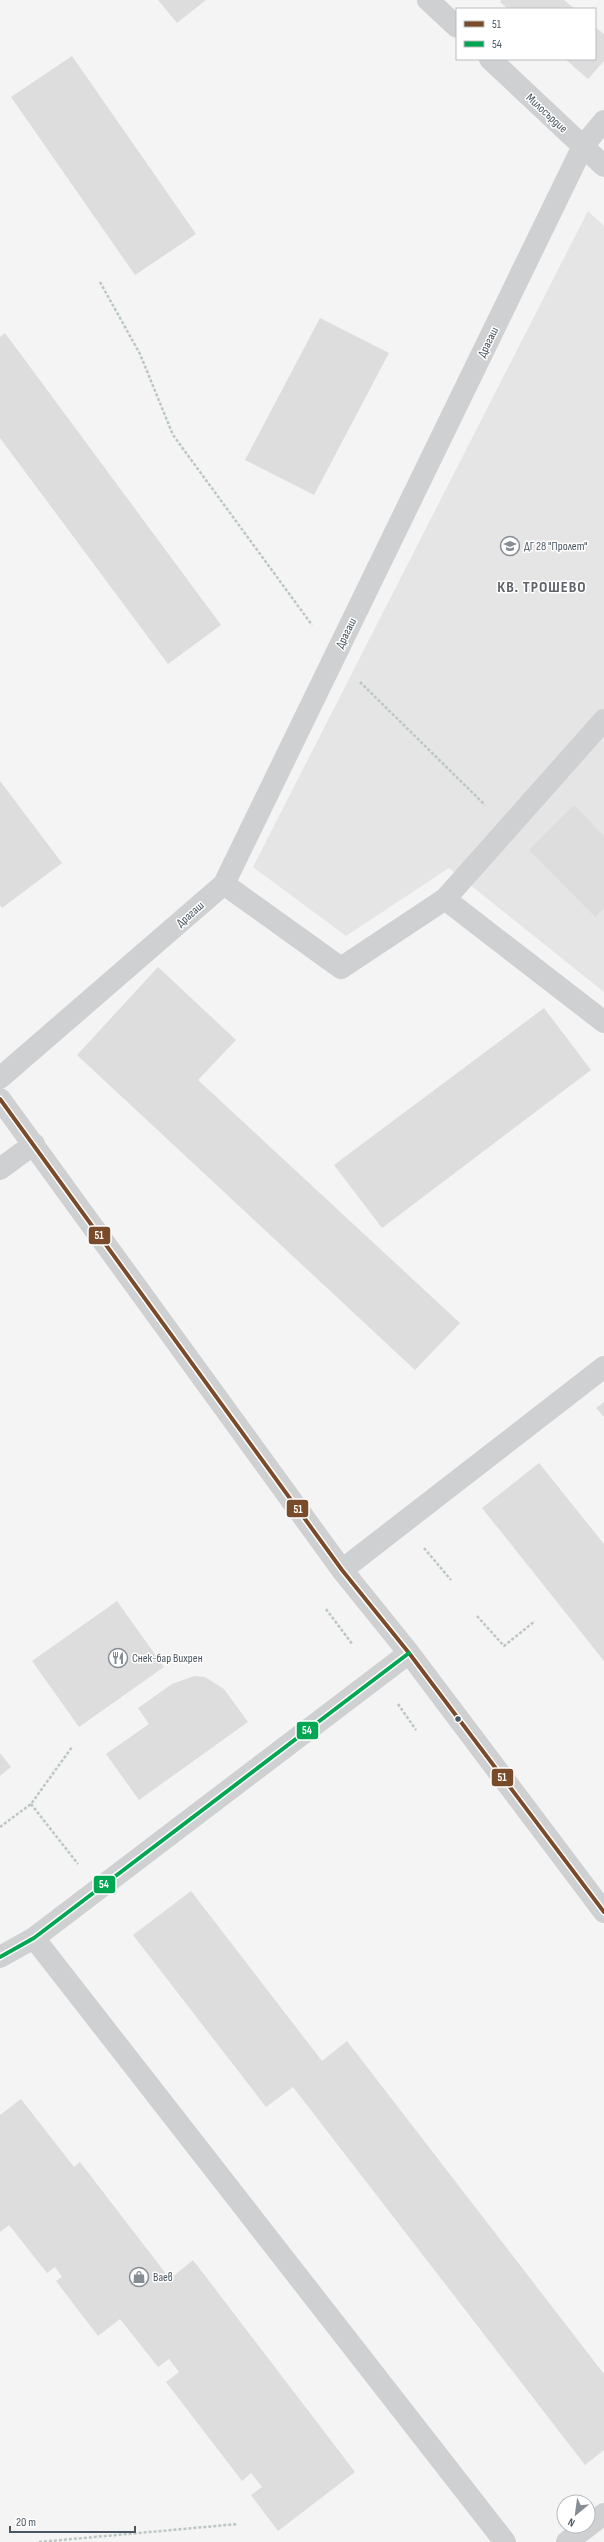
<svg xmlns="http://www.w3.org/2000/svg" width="604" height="2542" font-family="'Sofia Sans Condensed',sans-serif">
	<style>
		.education { fill: #e6e5e6 }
		.building { fill: #ddddde }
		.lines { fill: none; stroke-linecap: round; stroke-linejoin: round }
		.path { stroke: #bcc7c4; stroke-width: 2.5; stroke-dasharray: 3 2; stroke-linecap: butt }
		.minor { stroke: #ced0d2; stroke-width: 22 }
		.bus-1-casing { stroke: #fff; stroke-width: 7 }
		.bus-2-casing { stroke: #fff; stroke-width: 7 }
		.bus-1 { stroke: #7a4b2a; stroke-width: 4 }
		.bus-2 { stroke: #00a651; stroke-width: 4 }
		.bus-dot { fill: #4a5661; stroke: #fff; stroke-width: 1.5 }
		.labels { text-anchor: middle; stroke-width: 3; stroke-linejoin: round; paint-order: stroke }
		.street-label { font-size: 12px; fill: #4a5661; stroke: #fff }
		.poi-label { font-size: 12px; fill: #4a5661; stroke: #fff; text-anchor: start }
		.district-label { font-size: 16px; font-weight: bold; letter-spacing: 1px; fill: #5f6368; stroke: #fff }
		.line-badge { stroke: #fff; stroke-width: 1.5 }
		.badge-label { font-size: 11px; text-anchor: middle; font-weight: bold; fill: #fff }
	</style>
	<rect width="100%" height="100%" fill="#f4f4f4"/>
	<path class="education" d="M 588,211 L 604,226 L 604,992 L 449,868 L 346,936 L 253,867 Z"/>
	<path class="building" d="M 158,0 L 206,0 L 177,23 Z
		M 501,0 L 564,0 L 575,9 L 508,9 L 500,2 Z
		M 595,27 L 604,34 L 604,61 L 588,79 L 565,59 L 595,59 Z
		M 72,56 L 196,234 L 135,275 L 11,97 Z
		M 320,318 L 389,353 L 314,495 L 245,460 Z
		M 5,333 L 221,625 L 168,664 L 0,438 L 0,337 Z
		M 0,781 L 62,863 L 2,908 L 0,905 Z
		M 574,805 L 604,836 L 604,908 L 595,917 L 529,850 Z
		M 158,967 L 236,1040 L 198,1080 L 460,1323 L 415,1370 L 77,1055 Z
		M 544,1008 L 591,1070 L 382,1228 L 334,1165 Z
		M 604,1402 L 604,1417 L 596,1408 Z
		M 539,1463 L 604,1544 L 604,1661 L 482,1508 Z
		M 117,1601 L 164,1667 L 79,1727 L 32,1661 Z
		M 194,1676 L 205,1677 L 224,1689 L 248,1722 L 139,1800 L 106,1754 L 149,1724 L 138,1708 L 172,1684 Z
		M 0,1753 L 11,1767 L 0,1776 Z
		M 191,1891 L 322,2061 L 347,2041 L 604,2374 L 604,2450 L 585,2465 L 293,2087 L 266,2107 L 133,1935 Z
		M 21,2099 L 74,2167 L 80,2162 L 170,2279 L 193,2260 L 355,2472 L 278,2531 L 251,2495 L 262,2487 L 251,2473 L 242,2481 L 166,2382 L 179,2372 L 169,2359 L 158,2367 L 120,2319 L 98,2336 L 56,2281 L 62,2277 L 55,2267 L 47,2273 L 9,2225 L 0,2232 L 0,2115 Z"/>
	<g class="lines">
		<path class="path" d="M 100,282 L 140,354 L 173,435 L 312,625
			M 360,682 L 485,805
			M 424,1548 L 451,1580
			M 326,1609 L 353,1645
			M 477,1616 L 504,1646 L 535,1621
			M 398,1704 L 416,1730
			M 31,1804 L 78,1864
			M 0,1827 L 31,1804 L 72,1747
			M 39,2542 L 238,2524"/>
		<path class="minor" d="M 428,0 L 457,27
			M 490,59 L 604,166
			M 224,884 L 341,968 L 445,899 L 604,1022
			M 445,899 L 604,720
			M 0,1078 L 224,884 L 583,146 L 604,121
			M 0,1099 L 342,1570 L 409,1653 L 604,1912
			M 0,1169 L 34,1144
			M 342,1570 L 604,1367
			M 34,1938 L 505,2542
			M 0,1957 L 34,1938 L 409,1653
			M 567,2542 L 604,2514"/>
		<defs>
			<path id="bus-1" d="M 0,1099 L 342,1570 L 409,1653 L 604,1912"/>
			<path id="bus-2" d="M 0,1957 L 34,1938 L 409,1653"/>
		</defs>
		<use href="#bus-1" class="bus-1-casing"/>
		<use href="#bus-2" class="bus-2-casing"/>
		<use href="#bus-1" class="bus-1"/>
		<use href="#bus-2" class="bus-2"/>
	</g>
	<defs>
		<symbol id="school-ring" viewBox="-11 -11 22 22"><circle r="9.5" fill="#fff" stroke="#868d94" stroke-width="1.5"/><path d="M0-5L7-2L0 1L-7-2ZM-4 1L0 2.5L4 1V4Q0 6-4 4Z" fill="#868d94"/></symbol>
		<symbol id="restaurant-ring" viewBox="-11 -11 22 22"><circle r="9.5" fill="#fff" stroke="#868d94" stroke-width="1.5"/><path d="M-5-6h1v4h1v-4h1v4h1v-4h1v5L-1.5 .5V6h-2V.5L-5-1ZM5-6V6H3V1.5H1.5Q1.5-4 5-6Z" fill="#868d94"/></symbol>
		<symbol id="shop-ring" viewBox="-11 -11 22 22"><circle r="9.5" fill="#fff" stroke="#868d94" stroke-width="1.5"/><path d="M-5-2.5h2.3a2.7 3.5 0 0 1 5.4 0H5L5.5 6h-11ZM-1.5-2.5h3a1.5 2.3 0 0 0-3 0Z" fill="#868d94"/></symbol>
	</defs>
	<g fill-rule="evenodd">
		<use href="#school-ring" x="499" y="535" width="22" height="22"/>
		<use href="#restaurant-ring" x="107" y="1647" width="22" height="22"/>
		<use href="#shop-ring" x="128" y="2266" width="22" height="22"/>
	</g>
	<circle class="bus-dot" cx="458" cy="1719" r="3.5"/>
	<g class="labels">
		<g class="street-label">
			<text transform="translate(547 113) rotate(43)" y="4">Милосърдие</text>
			<text transform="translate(488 342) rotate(-64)" y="4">Драгаш</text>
			<text transform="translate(346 633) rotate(-64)" y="4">Драгаш</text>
			<text transform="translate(190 914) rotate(-41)" y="4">Драгаш</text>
		</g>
		<g class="poi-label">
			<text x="524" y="550">ДГ 28 "Пролет"</text>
			<text x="132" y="1662">Снек-бар Вихрен</text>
			<text x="153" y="2281">Ваев</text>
		</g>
		<g class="district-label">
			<text x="542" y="592">КВ. ТРОШЕВО</text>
		</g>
	</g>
	<g class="line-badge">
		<rect x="88" y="1226" width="23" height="19" rx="4" fill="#7a4b2a"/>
		<rect x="286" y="1499" width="23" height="19" rx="4" fill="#7a4b2a"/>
		<rect x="296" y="1721" width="23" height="19" rx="4" fill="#00a651"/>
		<rect x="491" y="1768" width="23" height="19" rx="4" fill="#7a4b2a"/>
		<rect x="93" y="1875" width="23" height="19" rx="4" fill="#00a651"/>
	</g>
	<g class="badge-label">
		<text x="99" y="1239">51</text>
		<text x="298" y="1513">51</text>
		<text x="307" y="1734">54</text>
		<text x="502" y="1781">51</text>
		<text x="104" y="1888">54</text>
	</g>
	<rect x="456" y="8" width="140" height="52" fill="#ffffff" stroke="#b7bbc0"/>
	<rect x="464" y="21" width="20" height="6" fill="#7a4b2a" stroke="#b7bbc0"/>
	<text x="492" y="28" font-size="12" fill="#4a5661">51</text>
	<rect x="464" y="41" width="20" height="6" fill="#00a651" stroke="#b7bbc0"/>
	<text x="492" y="48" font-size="12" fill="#4a5661">54</text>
	<g transform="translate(576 2514) rotate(209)"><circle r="19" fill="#ffffff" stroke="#b7bbc0"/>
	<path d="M0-3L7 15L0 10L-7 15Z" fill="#868d94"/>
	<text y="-6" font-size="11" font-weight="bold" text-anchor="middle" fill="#4a5661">N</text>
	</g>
	<path d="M10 2526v6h125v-6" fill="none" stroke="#4a5661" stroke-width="2"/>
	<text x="16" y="2526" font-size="12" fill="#4a5661" stroke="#ffffff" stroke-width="3" paint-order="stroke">20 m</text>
</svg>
